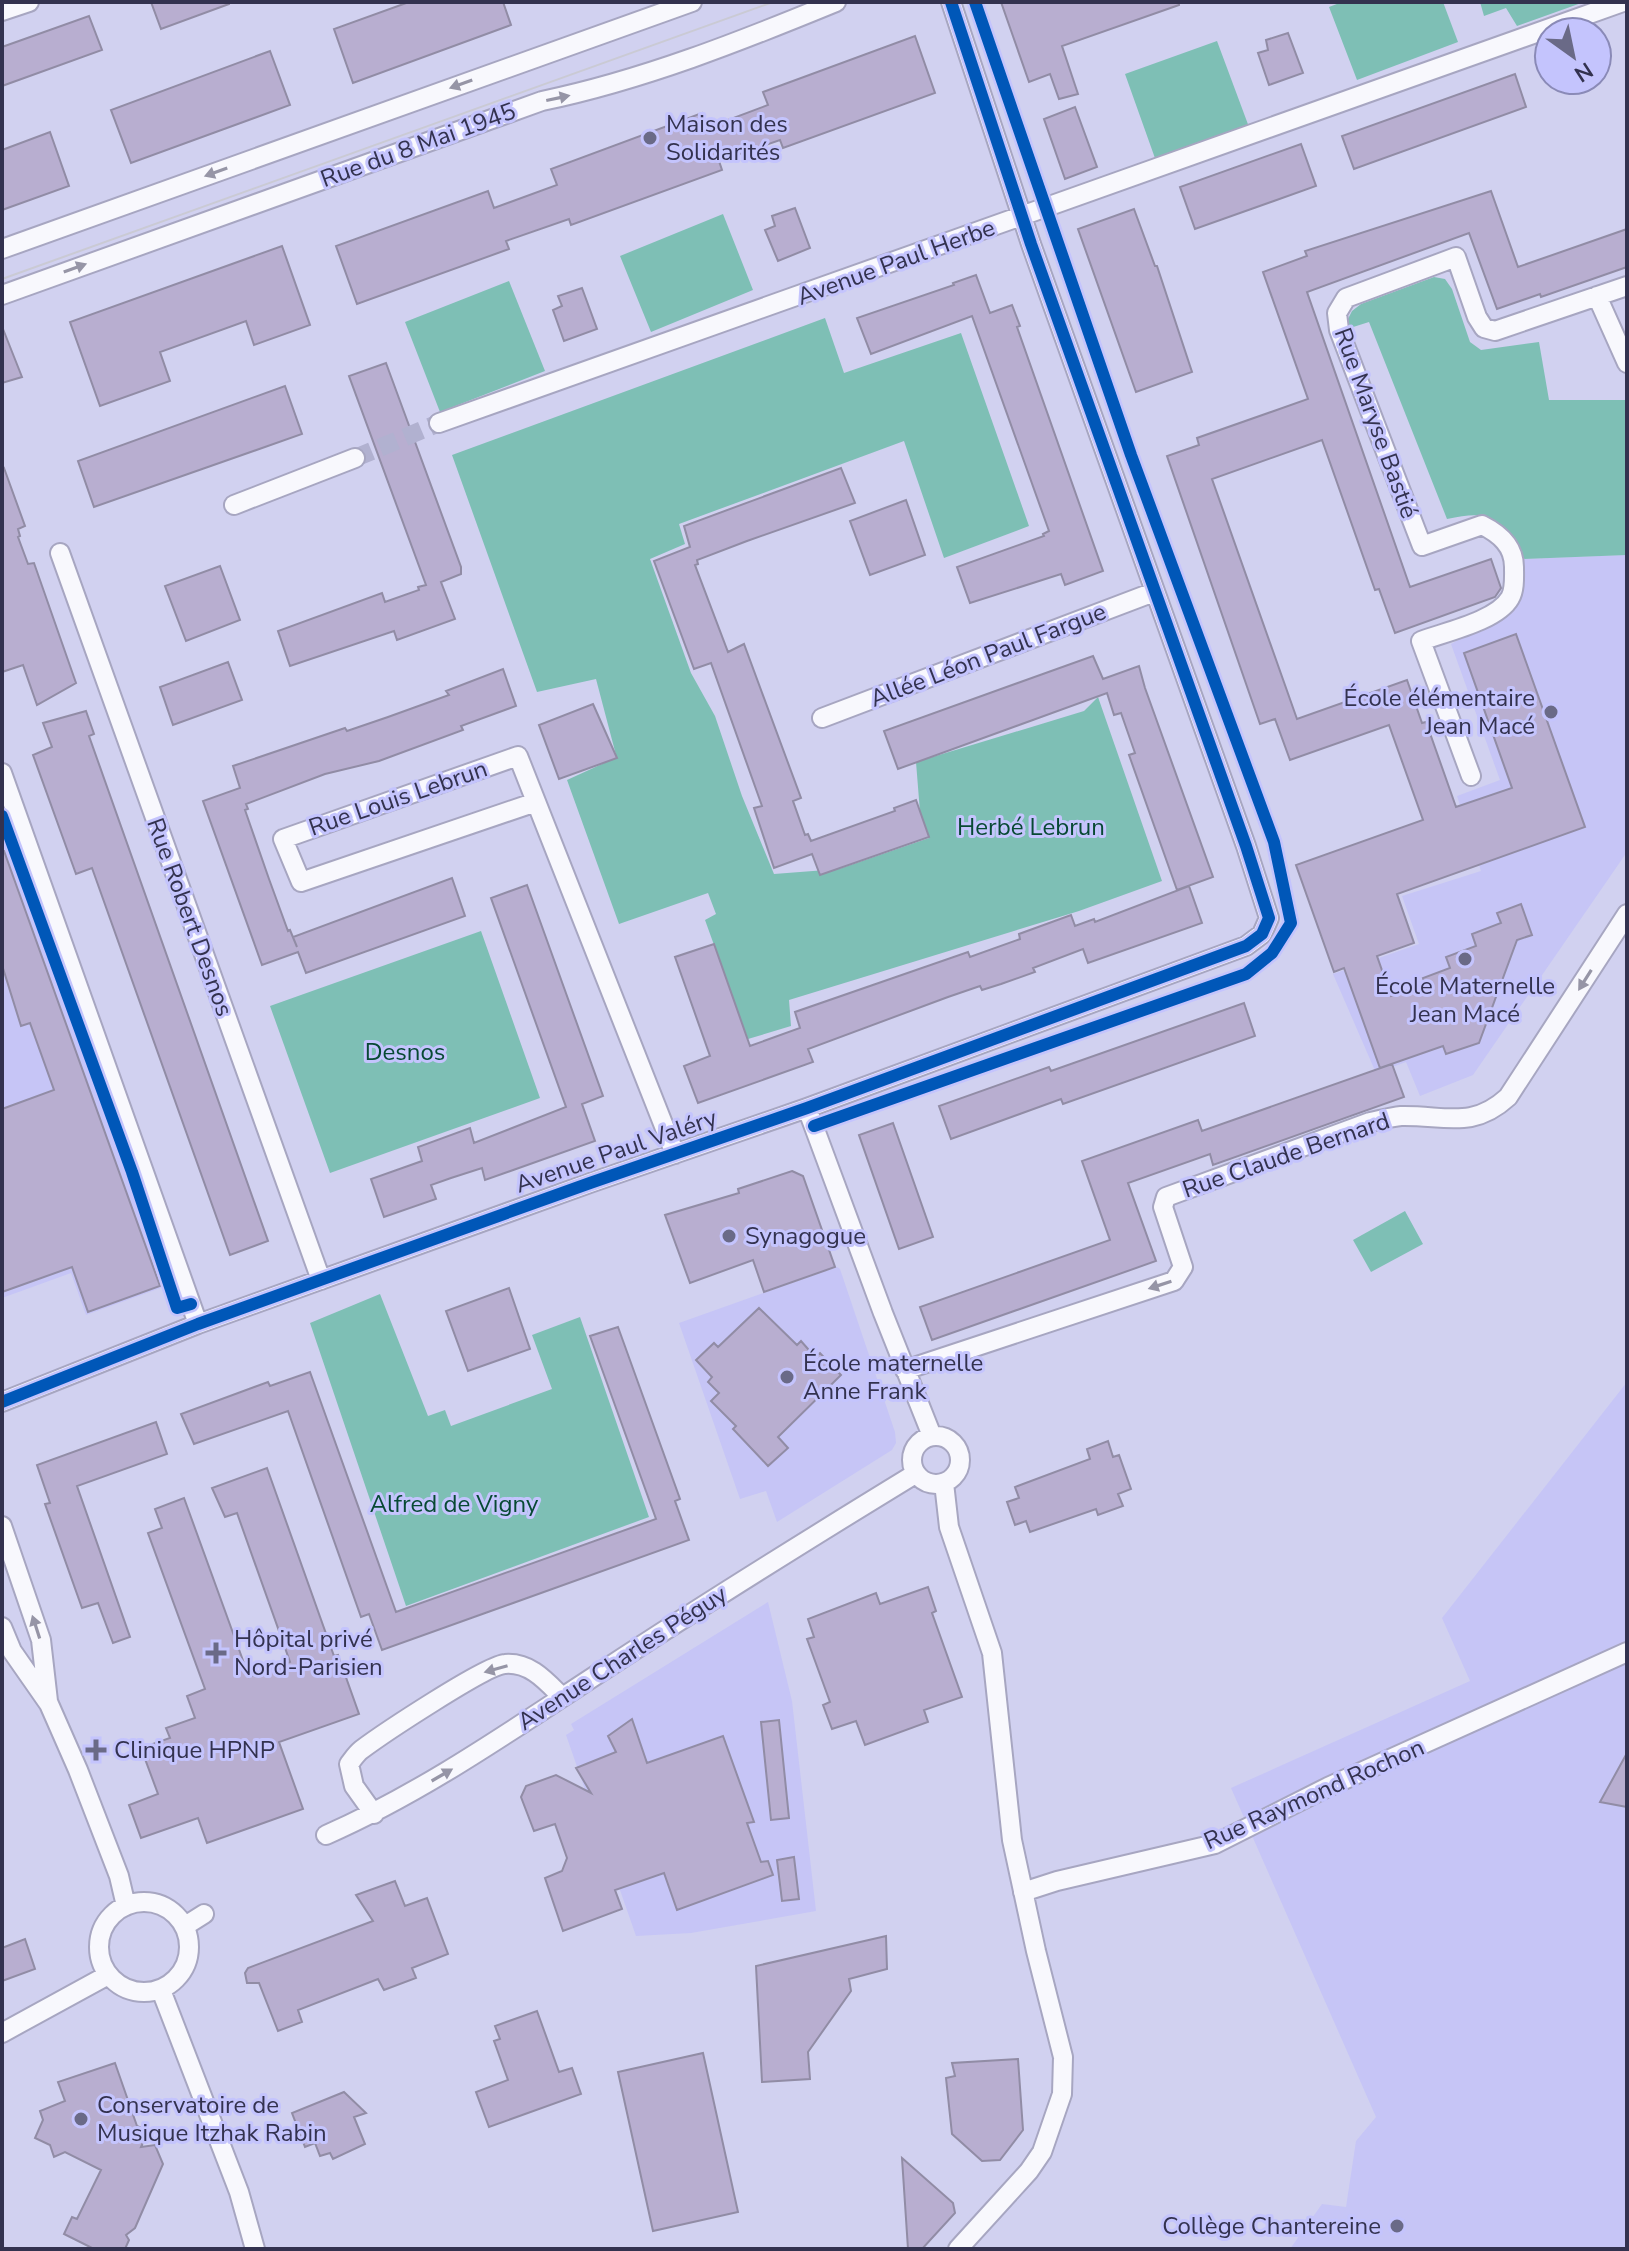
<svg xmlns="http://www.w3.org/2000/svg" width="1629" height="2251" font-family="'Nunito Sans',sans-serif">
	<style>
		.built { fill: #c6c5f6 }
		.green { fill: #7ebfb5 }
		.building { fill: #b8aed0; stroke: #918ca5; stroke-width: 2 }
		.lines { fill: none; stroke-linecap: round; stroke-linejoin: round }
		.minor-tunnel { stroke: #b1b1d0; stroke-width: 18; stroke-dasharray: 18 9; stroke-linecap: butt }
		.minor-casing { stroke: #a7a6c1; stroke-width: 22 }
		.minor { stroke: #f8f8fd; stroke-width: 18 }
		.tram { stroke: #cacad4; stroke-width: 2 }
		.cycleway-casing { stroke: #c4c4fd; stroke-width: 17 }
		.cycleway { stroke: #0057b8; stroke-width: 12 }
		.oneway { fill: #9695a6 }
		.poi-dot { fill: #6a6a87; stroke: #c4c4fd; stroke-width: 3 }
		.labels { text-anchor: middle; stroke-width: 6; stroke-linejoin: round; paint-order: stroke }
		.poi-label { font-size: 24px; fill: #33324f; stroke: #c4c4fd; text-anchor: start }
		.street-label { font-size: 24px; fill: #33324f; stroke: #c4c4fd }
		.park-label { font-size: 24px; fill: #074933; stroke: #c4c4fd }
	</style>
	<rect width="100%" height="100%" fill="#d1d1f0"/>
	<path class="built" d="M 1627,555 L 1627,852 L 1473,1075 L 1420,1096 L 1406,1062 L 1376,1073 L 1333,974 L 1419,944 L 1402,896 L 1481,871 L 1457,796 L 1500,780 L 1451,644 L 1514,609 L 1521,559 Z
		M 2,832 L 166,1286 L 86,1315 L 71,1273 L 2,1298 Z
		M 837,1267 L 840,1269 L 895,1432 L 896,1443 L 892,1450 L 777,1522 L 766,1491 L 740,1499 L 679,1323 Z
		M 1627,1382 L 1627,2249 L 1290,2249 L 1322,2204 L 1346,2207 L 1356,2141 L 1376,2117 L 1231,1788 L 1470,1681 L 1442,1618 Z
		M 768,1602 L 792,1701 L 816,1911 L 691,1933 L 636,1936 L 566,1735 L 574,1730 L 571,1724 Z"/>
	<path class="green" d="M 1342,2 L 1443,2 L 1458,42 L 1357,80 L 1329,7 Z
		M 1480,2 L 1584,2 L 1517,26 L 1506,8 L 1484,16 Z
		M 1217,41 L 1249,127 L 1156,161 L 1125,74 Z
		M 723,214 L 753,290 L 651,332 L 620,256 Z
		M 1434,277 L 1445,279 L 1452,289 L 1470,342 L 1481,350 L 1539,342 L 1549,400 L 1627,400 L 1627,555 L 1521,559 C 1502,518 1492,509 1447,519 L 1369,322 L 1350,328 L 1348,319 L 1352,311 L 1361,304 Z
		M 509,281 L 545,371 L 440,412 L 405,322 Z
		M 825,318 L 844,373 L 961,333 L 1029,526 L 944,558 L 904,441 L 679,524 L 685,544 L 650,559 L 691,673 L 715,716 L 742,796 L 774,874 L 839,869 L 929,838 L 920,812 L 916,762 L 1084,711 L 1098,697 L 1162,881 L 1079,911 L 789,1000 L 791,1026 L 748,1039 L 705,920 L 716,914 L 708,893 L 619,924 L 567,780 L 613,759 L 616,755 L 596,679 L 537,692 L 452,455 Z
		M 481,931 L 540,1098 L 330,1173 L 270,1006 Z
		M 1405,1211 L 1423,1244 L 1371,1272 L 1353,1240 Z
		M 380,1294 L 428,1416 L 445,1410 L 451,1426 L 552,1389 L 532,1335 L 580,1317 L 649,1517 L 406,1606 L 310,1323 Z"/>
	<path class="building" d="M 151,2 L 229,2 L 229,4 L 161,29 Z
		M 409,2 L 503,2 L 511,25 L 353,83 L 334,29 Z
		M 1001,2 L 1179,2 L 1179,5 L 1062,46 L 1078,94 L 1059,99 L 1050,74 L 1029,82 Z
		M 89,16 L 102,50 L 2,86 L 2,47 Z
		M 1288,33 L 1303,73 L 1269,85 L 1258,53 L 1268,50 L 1266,40 Z
		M 915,36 L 935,93 L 783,148 L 780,140 L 719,161 L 722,170 L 571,225 L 569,219 L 506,241 L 509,249 L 357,304 L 336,246 L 488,191 L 494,208 L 557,185 L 551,169 L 702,113 L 707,128 L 768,105 L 763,92 Z
		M 270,51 L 290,105 L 131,163 L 111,110 Z
		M 1515,74 L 1526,107 L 1354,169 L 1342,136 Z
		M 1075,107 L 1097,167 L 1065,179 L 1044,119 Z
		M 50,132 L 69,186 L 2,210 L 2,150 Z
		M 1301,144 L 1316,186 L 1195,229 L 1180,187 Z
		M 1491,191 L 1518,267 L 1627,229 L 1627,267 L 1541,297 L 1540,294 L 1497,309 L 1469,233 L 1307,292 L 1410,587 L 1491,559 L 1501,588 L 1495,597 L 1395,633 L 1379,589 L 1375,590 L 1322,440 L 1212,479 L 1297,719 L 1407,680 L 1422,723 L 1426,722 L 1456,807 L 1512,788 L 1464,653 L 1516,634 L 1585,827 L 1397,894 L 1414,943 L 1377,956 L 1391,996 L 1425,984 L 1423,978 L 1450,968 L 1446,957 L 1476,946 L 1472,934 L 1501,923 L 1497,913 L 1521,904 L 1532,935 L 1517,940 L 1479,1043 L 1446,1054 L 1443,1046 L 1380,1068 L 1344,968 L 1334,972 L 1296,865 L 1423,820 L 1389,725 L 1290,760 L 1275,719 L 1260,724 L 1167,456 L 1199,445 L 1197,438 L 1308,399 L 1263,272 L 1307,256 L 1305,251 Z
		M 795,208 L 810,248 L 778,261 L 765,230 L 775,226 L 772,216 Z
		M 1134,209 L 1155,266 L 1157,266 L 1192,372 L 1136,392 L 1078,229 Z
		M 282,246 L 310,325 L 254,345 L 246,321 L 160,352 L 170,381 L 100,406 L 70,322 Z
		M 976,275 L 990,313 L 1012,305 L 1020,326 L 1017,327 L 1103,571 L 1065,585 L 1061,574 L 970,603 L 957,567 L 1044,536 L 1043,534 L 1049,531 L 972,316 L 871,354 L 857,318 L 954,285 L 953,283 Z
		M 582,288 L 597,329 L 564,341 L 553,310 L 562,306 L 558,296 Z
		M 3,329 L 22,377 L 2,383 L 2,330 Z
		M 386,363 L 461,567 L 461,574 L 441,582 L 455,619 L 397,640 L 394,631 L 290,666 L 278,631 L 382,593 L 385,602 L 419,590 L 418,587 L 426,585 L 349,376 Z
		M 285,386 L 302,434 L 94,507 L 78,461 Z
		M 4,468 L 25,526 L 18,529 L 20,536 L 18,537 L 28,564 L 34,563 L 76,683 L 37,705 L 23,665 L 2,672 L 2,469 Z
		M 841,468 L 855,503 L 747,541 L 697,560 L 698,564 L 695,565 L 728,652 L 744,644 L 801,798 L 793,801 L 805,835 L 808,834 L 811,841 L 895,811 L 894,808 L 916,800 L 929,837 L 820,875 L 812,854 L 774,868 L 754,808 L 762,806 L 711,663 L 694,669 L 654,561 L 690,547 L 684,526 Z
		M 906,500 L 925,555 L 870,575 L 850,521 Z
		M 220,566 L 240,620 L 186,641 L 165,586 Z
		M 1093,656 L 1103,679 L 1139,666 L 1145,688 L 1213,877 L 1177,890 L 1129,755 L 1135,753 L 1121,713 L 1114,715 L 1107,693 L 898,769 L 884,731 Z
		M 228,662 L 242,700 L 173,725 L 160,687 Z
		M 503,669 L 516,706 L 461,726 L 463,730 L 379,761 L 325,774 L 246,804 L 248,809 L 245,810 L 269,879 L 288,931 L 290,930 L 297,947 L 293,937 L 452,878 L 465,916 L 306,973 L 298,952 L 262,965 L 203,801 L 240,788 L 233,766 L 345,728 L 347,731 L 388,717 L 449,695 L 446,691 Z
		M 593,704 L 617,758 L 559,779 L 539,725 Z
		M 86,711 L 94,734 L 89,736 L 268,1241 L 230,1255 L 92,868 L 76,874 L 33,755 L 52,747 L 43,723 Z
		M 2,851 L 4,851 L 160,1286 L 88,1312 L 72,1267 L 2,1292 L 2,1109 L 54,1090 L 30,1023 L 21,1026 L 2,965 Z
		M 527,885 L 603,1096 L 582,1104 L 595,1141 L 485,1180 L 482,1168 L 451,1178 L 431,1185 L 436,1199 L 384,1217 L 371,1179 L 422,1161 L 418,1147 L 470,1128 L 474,1143 L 566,1107 L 491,898 Z
		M 1189,886 L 1202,923 L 1088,963 L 1083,949 L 1033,968 L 1035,972 L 1001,984 L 982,990 L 980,986 L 948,997 L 808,1049 L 813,1062 L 698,1103 L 684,1066 L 710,1056 L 675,957 L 714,944 L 750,1046 L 800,1028 L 795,1012 L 968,952 L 970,957 L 1020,939 L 1019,934 L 1071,915 L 1075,926 L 1094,919 L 1095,922 Z
		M 1244,1003 L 1255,1036 L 1063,1104 L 1061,1099 L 951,1139 L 939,1106 L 1049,1067 L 1051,1071 Z
		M 1392,1064 L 1404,1097 L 1213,1165 L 1210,1154 L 1128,1183 L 1156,1261 L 932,1340 L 920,1307 L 1110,1240 L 1082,1161 L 1198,1120 L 1202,1131 Z
		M 893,1123 L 933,1237 L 899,1249 L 859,1135 Z
		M 792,1171 L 803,1176 L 835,1267 L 764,1292 L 753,1260 L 690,1283 L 665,1215 L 739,1193 L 738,1189 Z
		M 509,1288 L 530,1349 L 468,1371 L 446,1311 Z
		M 759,1308 L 797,1345 L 801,1341 L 815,1357 L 820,1353 L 841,1375 L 778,1437 L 788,1448 L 768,1466 L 733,1429 L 736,1426 L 711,1401 L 719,1393 L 708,1382 L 712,1377 L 696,1360 L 714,1343 L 718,1347 Z
		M 618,1327 L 680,1499 L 675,1501 L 689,1540 L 382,1650 L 369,1614 L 361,1617 L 288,1411 L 194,1444 L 181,1414 L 268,1382 L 270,1386 L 310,1372 L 396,1612 L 656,1519 L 590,1336 Z
		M 156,1422 L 167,1454 L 77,1486 L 130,1637 L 113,1643 L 98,1603 L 82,1608 L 45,1504 L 50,1503 L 37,1465 Z
		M 1108,1441 L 1113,1457 L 1119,1455 L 1131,1489 L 1118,1494 L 1123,1506 L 1098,1515 L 1096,1509 L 1030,1532 L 1026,1521 L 1015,1525 L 1007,1502 L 1019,1498 L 1015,1487 L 1090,1459 L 1087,1449 Z
		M 267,1468 L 334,1656 L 338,1655 L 359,1714 L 279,1742 L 303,1809 L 207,1843 L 198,1818 L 141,1838 L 129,1805 L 158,1794 L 141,1748 L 170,1738 L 166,1728 L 195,1718 L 187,1696 L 205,1689 L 148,1533 L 162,1528 L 155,1509 L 184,1498 L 249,1677 L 290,1662 L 237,1513 L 225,1517 L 212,1488 Z
		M 928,1587 L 936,1611 L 932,1613 L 962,1697 L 924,1710 L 928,1722 L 865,1745 L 856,1721 L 832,1729 L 823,1705 L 830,1702 L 807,1639 L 814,1637 L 808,1619 L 876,1593 L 880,1604 Z
		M 632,1719 L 647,1763 L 723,1736 L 754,1822 L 747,1823 L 761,1862 L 768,1861 L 773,1875 L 677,1910 L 664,1873 L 615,1890 L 622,1909 L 563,1931 L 545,1878 L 562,1871 L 567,1858 L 555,1824 L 534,1831 L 521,1797 L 526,1786 L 556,1775 L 591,1793 L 576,1768 L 616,1752 L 608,1736 Z
		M 779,1720 L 789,1818 L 771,1820 L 761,1722 Z
		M 1627,1753 L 1627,1807 L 1600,1802 Z
		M 794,1857 L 799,1899 L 782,1901 L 777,1860 Z
		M 395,1881 L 405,1906 L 427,1898 L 448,1954 L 412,1968 L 416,1978 L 384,1990 L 378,1979 L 298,2010 L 302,2022 L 278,2031 L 259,1983 L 247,1983 L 245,1973 L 248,1968 L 373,1921 L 356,1895 Z
		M 886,1936 L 887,1969 L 849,1979 L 851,1991 L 808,2052 L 810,2079 L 762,2082 L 756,1966 Z
		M 25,1939 L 35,1969 L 2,1981 L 2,1948 Z
		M 537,2011 L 559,2072 L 572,2068 L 581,2094 L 489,2127 L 476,2092 L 508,2080 L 494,2041 L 500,2039 L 495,2026 Z
		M 703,2053 L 738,2212 L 653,2231 L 618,2072 Z
		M 1018,2059 L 1023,2130 L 1000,2160 L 982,2161 L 952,2134 L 946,2078 L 955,2076 L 952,2063 Z
		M 115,2063 L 137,2126 L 148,2131 L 141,2147 L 155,2145 L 163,2164 L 135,2228 L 126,2235 L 129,2240 L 125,2249 L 94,2249 L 64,2234 L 72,2217 L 77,2219 L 101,2170 L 65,2152 L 54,2157 L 50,2145 L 35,2138 L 43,2120 L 40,2111 L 65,2101 L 58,2082 Z
		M 344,2092 L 366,2113 L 354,2117 L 365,2144 L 333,2159 L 330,2153 L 320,2156 L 315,2143 L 305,2147 L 292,2113 Z
		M 902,2158 L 953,2203 L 955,2213 L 922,2249 L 908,2249 Z"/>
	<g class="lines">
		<path class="minor-tunnel" d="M 355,458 L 439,423"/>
		<defs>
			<path id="minor" d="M 2,11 L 29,2
				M 2,249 L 692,2
				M 2,295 L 542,101 C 643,80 741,41 836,2
				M 1597,296 L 1627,363
				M 439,423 L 1623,2
				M 234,505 L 355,458
				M 60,553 L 321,1280
				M 822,718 L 1154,592
				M 2,773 L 198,1324
				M 1471,776 L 1421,641 C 1445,632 1497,621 1510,598 C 1515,590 1514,576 1514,567 C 1514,546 1500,534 1482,525 L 1422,546 L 1339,330 L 1337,313 L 1346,298 L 1456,257 L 1477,317 L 1484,328 L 1495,331 L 1627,286
				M 536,802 L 301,882 L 283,839 L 518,756 L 675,1154
				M 807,1108 L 883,1313 L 932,1436
				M 905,1370 L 1174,1281 L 1183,1267 L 1163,1207 L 1166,1197 L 1370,1122 C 1380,1120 1391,1117 1401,1116 C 1445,1115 1472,1130 1508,1097 L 1627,914
				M 2,1402 L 198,1324 L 590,1183 L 807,1108 L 1246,946 L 1262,934 L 1269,918 L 1246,846 L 1031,244 L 951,2
				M912 1460a24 24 0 1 1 48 0a24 24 0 1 1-48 0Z
				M 944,1483 L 949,1527 L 992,1653 L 1012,1840 L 1036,1951 L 1063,2057 L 1062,2094 L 1042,2152 L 1029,2171 L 958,2249
				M 2,1526 L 41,1640 L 48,1701
				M 2,1627 L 12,1651 L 49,1704 L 78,1770 L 119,1876 L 126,1906
				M 374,1814 L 354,1786 L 349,1764 C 353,1759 356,1754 361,1750 C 381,1735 486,1665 505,1664 C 530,1662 546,1681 562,1697
				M 326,1835 C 426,1791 516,1727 607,1668 C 709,1601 812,1537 915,1474
				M 1023,1892 L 1057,1881 L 1215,1844 L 1328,1787 L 1627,1652
				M99 1947a45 45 0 1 1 90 0a45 45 0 1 1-90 0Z
				M 185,1926 L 204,1914
				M 161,1990 L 239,2192 L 255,2249
				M 2,2033 L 108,1975"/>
		</defs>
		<use href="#minor" class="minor-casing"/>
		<use href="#minor" class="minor"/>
		<path class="tram" d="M 2,279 L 773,2"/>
		<defs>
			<path id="cycleway" d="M 2,816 L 132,1172 L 177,1308 L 191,1304
				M 814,1126 L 1246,974 L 1272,953 L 1291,923 L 1274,842 L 1131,455 L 975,2
				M 2,1402 L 198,1324 L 590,1183 L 807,1108 L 1246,946 L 1262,934 L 1269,918 L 1246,846 L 1031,244 L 951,2"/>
		</defs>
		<use href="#cycleway" class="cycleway-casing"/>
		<use href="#cycleway" class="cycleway"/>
	</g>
	<defs><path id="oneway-solid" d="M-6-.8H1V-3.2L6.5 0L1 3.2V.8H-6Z" transform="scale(2)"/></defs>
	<g class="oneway">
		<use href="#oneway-solid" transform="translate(461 84) rotate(160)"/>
		<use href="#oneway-solid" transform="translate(558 98) rotate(-12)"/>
		<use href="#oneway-solid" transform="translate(216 172) rotate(160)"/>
		<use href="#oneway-solid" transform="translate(75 268) rotate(-20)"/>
		<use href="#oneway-solid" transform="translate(1585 980) rotate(122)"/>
		<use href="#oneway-solid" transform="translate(1160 1285) rotate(162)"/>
		<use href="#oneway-solid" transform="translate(36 1627) rotate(-108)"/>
		<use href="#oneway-solid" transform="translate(496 1669) rotate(164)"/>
		<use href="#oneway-solid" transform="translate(442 1775) rotate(-30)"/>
	</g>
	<g class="poi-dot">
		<circle cx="650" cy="138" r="8"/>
		<circle cx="1551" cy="712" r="8"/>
		<circle cx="1465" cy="959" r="8"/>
		<circle cx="729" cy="1236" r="8"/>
		<circle cx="787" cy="1377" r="8"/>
		<path d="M212 1641h8v8h8v8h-8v8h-8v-8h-8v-8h8z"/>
		<path d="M92 1738h8v8h8v8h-8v8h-8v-8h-8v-8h8z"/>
		<circle cx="81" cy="2119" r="8"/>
		<circle cx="1397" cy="2226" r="8"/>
	</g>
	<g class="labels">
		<g class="poi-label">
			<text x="666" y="132">Maison des<tspan x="666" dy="28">Solidarités</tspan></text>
			<text x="1535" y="706" text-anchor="end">École élémentaire<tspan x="1535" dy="28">Jean Macé</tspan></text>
			<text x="1465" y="994" text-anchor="middle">École Maternelle<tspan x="1465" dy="28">Jean Macé</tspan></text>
			<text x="745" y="1244">Synagogue</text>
			<text x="803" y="1371">École maternelle<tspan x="803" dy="28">Anne Frank</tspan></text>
			<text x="234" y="1647">Hôpital privé<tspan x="234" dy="28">Nord-Parisien</tspan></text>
			<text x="114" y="1758">Clinique HPNP</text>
			<text x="97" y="2113">Conservatoire de<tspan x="97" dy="28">Musique Itzhak Rabin</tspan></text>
			<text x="1381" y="2234" text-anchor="end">Collège Chantereine</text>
		</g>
		<g class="street-label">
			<text transform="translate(418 145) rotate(-20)" y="8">Rue du 8 Mai 1945</text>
			<text transform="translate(896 262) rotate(-20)" y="8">Avenue Paul Herbe</text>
			<text transform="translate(1376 423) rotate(70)" y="8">Rue Maryse Bastié</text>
			<text transform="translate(988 655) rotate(-21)" y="8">Allée Léon Paul Fargue</text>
			<text transform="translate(398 798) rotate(-19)" y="8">Rue Louis Lebrun</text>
			<text transform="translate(190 917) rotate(70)" y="8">Rue Robert Desnos</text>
			<text transform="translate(616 1151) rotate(-19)" y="8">Avenue Paul Valéry</text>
			<text transform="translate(1286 1155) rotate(-19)" y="8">Rue Claude Bernard</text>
			<text transform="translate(622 1658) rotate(-33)" y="8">Avenue Charles Péguy</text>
			<text transform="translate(1314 1794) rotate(-24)" y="8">Rue Raymond Rochon</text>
		</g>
		<g class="park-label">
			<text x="1031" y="835">Herbé Lebrun</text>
			<text x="405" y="1060">Desnos</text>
			<text x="454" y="1512">Alfred de Vigny</text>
		</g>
	</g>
	<rect width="1629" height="2251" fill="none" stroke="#33324f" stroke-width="8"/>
	<g transform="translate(1573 56) rotate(147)"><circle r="38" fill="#c4c4fd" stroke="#8a8ab7" stroke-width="2"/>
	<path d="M0-6L14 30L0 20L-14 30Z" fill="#6a6a87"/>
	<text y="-12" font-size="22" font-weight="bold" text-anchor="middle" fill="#33324f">N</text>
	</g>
</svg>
